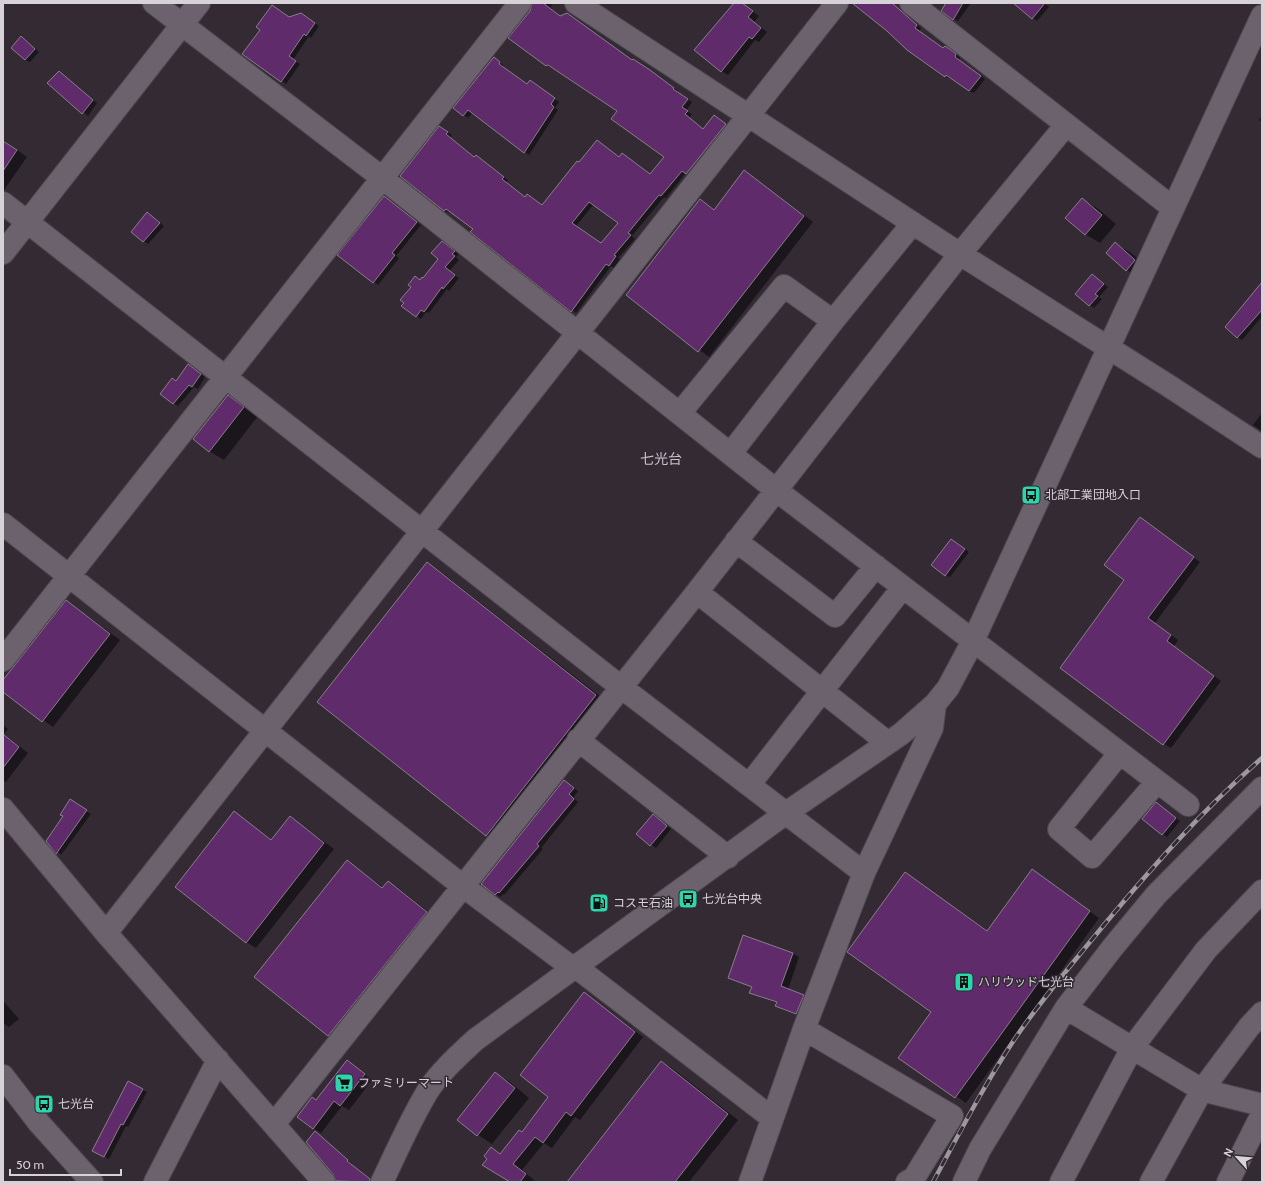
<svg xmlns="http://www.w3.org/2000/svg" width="1265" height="1185" font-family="Cabin,'Noto Sans JP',sans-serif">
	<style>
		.shadow { fill: #0007; fill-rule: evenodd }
		.building { fill: #602b6a; stroke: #887e8a; fill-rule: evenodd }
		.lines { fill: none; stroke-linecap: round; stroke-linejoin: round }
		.minor-casing { stroke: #4f4851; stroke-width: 24 }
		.minor { stroke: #6b626d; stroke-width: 22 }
		.rail-casing { stroke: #9d979e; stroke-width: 4.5 }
		.rail { stroke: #332a34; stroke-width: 3; stroke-dasharray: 9; stroke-linecap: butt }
		.labels { text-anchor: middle; stroke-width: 3; stroke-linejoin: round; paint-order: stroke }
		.poi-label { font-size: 12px; fill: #d7d2d8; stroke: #332a34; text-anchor: start }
		.quarter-label { font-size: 14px; fill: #cabfcc; stroke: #332a34 }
	</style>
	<rect width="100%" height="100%" fill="#332a34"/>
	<path class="shadow" d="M 533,3 L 550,3 L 552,5 L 550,8 L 560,17 L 655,74 L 678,91 L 677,92 L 692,102 L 686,111 L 692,114 L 689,118 L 704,130 L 725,123 L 666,198 L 664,197 L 632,236 L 635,239 L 618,258 L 620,259 L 614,268 L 611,266 L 576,313 L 474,228 L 451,211 L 450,213 L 445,211 L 401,176 L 444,130 L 452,135 L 450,138 L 475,158 L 480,159 L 508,180 L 506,183 L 526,198 L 542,206 L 597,141 L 620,158 L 650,175 L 665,156 L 618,111 L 553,67 L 552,68 L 547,66 L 509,38 L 531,11 ZM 594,204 L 619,222 L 601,244 L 576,226 Z
		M 735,3 L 742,3 L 759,16 L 754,22 L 767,32 L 759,42 L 755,40 L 728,75 L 721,71 Z
		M 854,3 L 891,3 L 921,28 L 919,32 L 944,49 L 956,54 L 960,58 L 959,60 L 985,79 L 974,93 L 969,91 L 951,77 L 950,79 L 945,76 Z
		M 947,3 L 971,3 L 958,21 L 953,19 Z
		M 1014,3 L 1044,3 L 1049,7 L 1037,21 Z
		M 306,17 L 319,26 L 311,38 L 309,36 L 293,60 L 300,64 L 286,84 L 282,81 L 289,18 Z
		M 21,37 L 39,52 L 30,62 L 25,60 Z
		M 498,61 L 504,66 L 503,67 L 528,85 L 535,84 L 559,102 L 555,108 L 558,110 L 529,155 L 473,112 L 468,118 L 464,115 Z
		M 63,75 L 97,103 L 88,116 L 49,83 Z
		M 1262,116 L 1262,122 L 1259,120 Z
		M 727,125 L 730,127 L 691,176 L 688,174 Z
		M 3,140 L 27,157 L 4,190 L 3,189 Z
		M 745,171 L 813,222 L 709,357 L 627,295 L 700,200 L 715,210 Z
		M 385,197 L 421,225 L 396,256 L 399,258 L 378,285 L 339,255 Z
		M 1082,199 L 1097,208 L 1116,224 L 1100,243 L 1085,234 Z
		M 152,216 L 164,226 L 148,244 L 132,232 Z
		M 1115,244 L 1130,252 L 1150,269 L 1142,278 L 1127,270 Z
		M 446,245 L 459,254 L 456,257 L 459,260 L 449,271 L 459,278 L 449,291 L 447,289 L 429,313 L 426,312 L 421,319 L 416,316 L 420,281 L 439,259 Z
		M 1097,278 L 1108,287 L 1099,297 L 1102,299 L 1094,308 L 1077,294 Z
		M 1262,295 L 1262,321 L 1260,319 L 1242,340 L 1238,337 Z
		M 188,365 L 205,377 L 198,389 L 194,387 L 178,406 L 161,394 L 177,382 Z
		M 228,396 L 258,416 L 224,460 L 209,451 Z
		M 1262,413 L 1262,431 L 1253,425 Z
		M 1140,518 L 1200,562 L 1155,623 L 1178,640 L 1174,646 L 1221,681 L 1171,748 L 1164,744 L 1126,580 Z
		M 956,542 L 969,552 L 950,577 L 945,575 Z
		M 427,563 L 437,569 L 606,701 L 497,841 L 487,835 Z
		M 67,601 L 120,640 L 53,727 L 3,691 L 3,682 Z
		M 3,725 L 8,729 L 4,734 L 28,753 L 6,782 L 3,780 Z
		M 564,781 L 578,791 L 573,798 L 578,802 L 541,848 L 543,849 L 504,895 L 503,894 L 500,897 L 496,894 Z
		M 70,800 L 91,814 L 61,855 L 47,841 L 64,816 Z
		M 1157,803 L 1180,821 L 1167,837 L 1163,834 Z
		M 234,813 L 272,840 L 290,817 L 334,849 L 256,948 L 246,942 Z
		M 657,818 L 671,829 L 656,848 L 637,834 Z
		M 347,861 L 384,888 L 388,882 L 398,888 L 436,918 L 339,1041 L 329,1035 Z
		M 1032,870 L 1099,918 L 966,1103 L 900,1057 L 932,1012 L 905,873 L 988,931 Z
		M 793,953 L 799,957 L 788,990 L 810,1000 L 803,1017 L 783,1010 L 777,1006 L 777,1003 L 758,996 L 751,992 L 753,987 L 729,977 Z
		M 585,994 L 643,1037 L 580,1120 L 575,1117 L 552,1148 L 544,1143 L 522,1170 L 534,1180 L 532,1182 L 511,1182 L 501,1154 L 523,1133 L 549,1097 Z
		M 3,1001 L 19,1019 L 9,1027 L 3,1023 Z
		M 348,1062 L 372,1080 L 349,1110 L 342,1106 L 321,1133 L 313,1128 L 317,1101 Z
		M 662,1062 L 672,1068 L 738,1120 L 689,1182 L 568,1182 Z
		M 495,1073 L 510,1082 L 529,1098 L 492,1144 L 478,1135 Z
		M 129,1083 L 147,1092 L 128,1127 L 126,1126 L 109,1159 L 98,1153 Z
		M 316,1133 L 352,1164 L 351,1165 L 371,1180 L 369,1182 L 339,1182 L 337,1180 Z"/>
	<path class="building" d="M 532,3 L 543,3 L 560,16 L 567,13 L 632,60 L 633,59 L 650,70 L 674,88 L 673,89 L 688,99 L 682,107 L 688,111 L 685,114 L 703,129 L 714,115 L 726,124 L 686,174 L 682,171 L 661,196 L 659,195 L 628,233 L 631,235 L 614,255 L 616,256 L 609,266 L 606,264 L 571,312 L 470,232 L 473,229 L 446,209 L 444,211 L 400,176 L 439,126 L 448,132 L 446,134 L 474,157 L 476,155 L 504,177 L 502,179 L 525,197 L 527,194 L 542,205 L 577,161 L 579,162 L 597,140 L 619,157 L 622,153 L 650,174 L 664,157 L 611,119 L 617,111 L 548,65 L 546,66 L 508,38 L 530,11 ZM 589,202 L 618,223 L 601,243 L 572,223 Z
		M 734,3 L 742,3 L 753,11 L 748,17 L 761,28 L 752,39 L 749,37 L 721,72 L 694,50 Z
		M 852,3 L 892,3 L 917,25 L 915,28 L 943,48 L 945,46 L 951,50 L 956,54 L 955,57 L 981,76 L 969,91 L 946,75 L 945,77 L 907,50 L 887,31 Z
		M 946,3 L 963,3 L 953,20 L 941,11 Z
		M 1013,3 L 1045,3 L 1032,19 Z
		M 272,5 L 289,17 L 301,13 L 315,23 L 306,36 L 304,34 L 289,56 L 296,61 L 281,82 L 242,54 L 260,30 L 256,27 Z
		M 21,36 L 35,49 L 25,60 L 11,48 Z
		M 494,57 L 500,62 L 499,64 L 527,84 L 530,80 L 555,98 L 551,104 L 554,107 L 524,153 L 468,110 L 463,116 L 453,108 Z
		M 59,71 L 93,100 L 82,114 L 47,83 Z
		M 3,141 L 17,150 L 3,171 Z
		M 744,170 L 804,216 L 698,352 L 626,295 L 700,199 L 714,210 Z
		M 384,196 L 417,222 L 392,253 L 395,255 L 373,283 L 337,255 Z
		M 1082,198 L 1102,215 L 1085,235 L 1065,218 Z
		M 147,212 L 160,223 L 143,242 L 131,232 Z
		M 442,241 L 455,251 L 452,254 L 455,256 L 445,267 L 455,275 L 443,289 L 442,287 L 424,312 L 421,310 L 416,317 L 401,306 L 404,303 L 400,300 L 411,287 L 408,285 L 415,276 L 420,280 L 422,277 L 423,278 L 438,259 L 431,253 Z
		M 1115,242 L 1135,260 L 1126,271 L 1106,253 Z
		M 1092,274 L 1104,284 L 1095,294 L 1098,296 L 1089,306 L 1075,294 Z
		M 1262,282 L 1262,310 L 1237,338 L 1225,327 Z
		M 188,364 L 201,374 L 192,387 L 189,385 L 173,404 L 160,394 L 172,378 L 176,381 Z
		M 228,395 L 244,407 L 209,452 L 193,439 Z
		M 1140,517 L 1194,557 L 1148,618 L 1171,635 L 1167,641 L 1214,676 L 1163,745 L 1060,668 L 1124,580 L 1104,565 Z
		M 951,539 L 965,549 L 945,576 L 931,565 Z
		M 427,562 L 596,695 L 486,836 L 317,702 Z
		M 66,600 L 110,634 L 42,722 L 3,692 L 3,680 Z
		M 3,734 L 19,747 L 3,768 Z
		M 564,780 L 574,788 L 569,794 L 574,799 L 537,844 L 539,846 L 499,893 L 498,892 L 495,895 L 481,884 Z
		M 70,799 L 87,810 L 56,854 L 46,841 L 63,816 L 60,815 Z
		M 1156,802 L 1176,818 L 1162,835 L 1142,819 Z
		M 234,811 L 271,840 L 290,816 L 324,843 L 246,943 L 175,887 Z
		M 653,814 L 667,826 L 650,846 L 636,834 Z
		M 347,860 L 382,888 L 388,881 L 427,912 L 328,1036 L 254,977 Z
		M 1032,869 L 1090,911 L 955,1098 L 898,1058 L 931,1012 L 847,952 L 905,872 L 987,931 Z
		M 743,935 L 793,953 L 781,986 L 804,995 L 796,1014 L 775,1006 L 777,1002 L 749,993 L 752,987 L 728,978 Z
		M 584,992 L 635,1032 L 571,1116 L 566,1112 L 543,1143 L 535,1137 L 513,1164 L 526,1174 L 520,1182 L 510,1182 L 482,1165 L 487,1159 L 484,1156 L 491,1147 L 500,1154 L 519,1130 L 522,1132 L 548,1097 L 520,1075 Z
		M 347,1060 L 365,1074 L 340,1106 L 334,1101 L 313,1129 L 297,1117 L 312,1097 L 316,1100 Z
		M 661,1061 L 728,1114 L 675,1182 L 567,1182 Z
		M 495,1072 L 515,1088 L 477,1136 L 457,1120 Z
		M 128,1081 L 143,1089 L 123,1125 L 121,1124 L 104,1157 L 92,1151 Z
		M 315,1131 L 348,1160 L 347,1161 L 370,1179 L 370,1182 L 336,1181 L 333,1174 L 306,1142 Z"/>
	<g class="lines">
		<defs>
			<path id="minor" d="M 154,3 L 381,177 L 776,490 L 1188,805
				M 576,3 L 960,254 L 1169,386 L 1262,447
				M 911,3 L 1173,208
				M 3,203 L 621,687 L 864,873
				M 3,253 L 199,3
				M 680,413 L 784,286 L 833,321
				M 731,453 L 833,321 L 913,223
				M 3,524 L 464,887 L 574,969
				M 736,541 L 835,616 L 876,566
				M 697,592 L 888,743
				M 3,660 L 520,3
				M 578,740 L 728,857
				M 1119,754 L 1059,829 L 1092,857 L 1157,782
				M 749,785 L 903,587
				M 3,809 L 106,933 L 324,1182
				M 106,933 L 837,3
				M 576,967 L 772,1118
				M 1066,1008 L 1202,1090 L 1262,1105
				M 804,1029 L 952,1116 L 914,1178 L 907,1182
				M 3,1076 L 39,1123 L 92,1182
				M 274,1124 L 697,592 L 960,254 L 1066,125
				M 155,1182 L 218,1060
				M 382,1182 C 397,1151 411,1118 429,1089 C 442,1070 459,1055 475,1040 L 786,813 L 901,734 L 935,704 L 948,688 L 973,641 L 1262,16
				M 750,1182 L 804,1029 L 864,873 L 932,728 L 935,704
				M 964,1182 L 980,1149 L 1066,1008 L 1113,947 L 1156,895 L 1262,788
				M 1061,1182 L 1132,1048 L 1206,950 L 1262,891
				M 1151,1182 L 1202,1090 L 1249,1027 L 1262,1013
				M 1228,1182 L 1262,1114"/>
		</defs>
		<use href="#minor" class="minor-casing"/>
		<use href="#minor" class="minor"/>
		<defs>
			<path id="rail" d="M 933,1182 C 959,1134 984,1085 1014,1040 C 1038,1004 1067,970 1094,937 C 1146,874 1200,812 1262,758"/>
		</defs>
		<use href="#rail" class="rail-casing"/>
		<use href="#rail" class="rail"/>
	</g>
	<defs>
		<symbol id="bus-square" viewBox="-11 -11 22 22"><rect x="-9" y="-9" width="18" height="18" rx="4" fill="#2cd5ab" stroke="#332a34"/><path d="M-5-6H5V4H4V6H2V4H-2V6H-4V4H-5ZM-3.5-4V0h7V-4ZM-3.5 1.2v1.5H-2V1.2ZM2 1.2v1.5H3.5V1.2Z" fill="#111"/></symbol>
		<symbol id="fuel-square" viewBox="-11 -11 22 22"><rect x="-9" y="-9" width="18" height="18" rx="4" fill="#2cd5ab" stroke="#332a34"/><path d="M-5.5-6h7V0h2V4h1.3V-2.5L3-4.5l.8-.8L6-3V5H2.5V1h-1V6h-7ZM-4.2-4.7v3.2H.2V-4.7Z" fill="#111"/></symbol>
		<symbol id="building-square" viewBox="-11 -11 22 22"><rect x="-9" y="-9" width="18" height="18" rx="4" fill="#2cd5ab" stroke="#332a34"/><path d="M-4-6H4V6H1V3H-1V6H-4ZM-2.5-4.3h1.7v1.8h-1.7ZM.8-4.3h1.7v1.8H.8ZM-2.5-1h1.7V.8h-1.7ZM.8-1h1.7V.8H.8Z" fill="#111"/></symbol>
		<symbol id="supermarket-square" viewBox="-11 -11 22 22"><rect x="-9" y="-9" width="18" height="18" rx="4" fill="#2cd5ab" stroke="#332a34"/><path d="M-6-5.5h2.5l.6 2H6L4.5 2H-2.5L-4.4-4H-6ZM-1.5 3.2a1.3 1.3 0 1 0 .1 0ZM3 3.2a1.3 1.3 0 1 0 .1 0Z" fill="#111"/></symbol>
	</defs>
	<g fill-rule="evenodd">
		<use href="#bus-square" x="1020" y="484" width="22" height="22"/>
		<use href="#bus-square" x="677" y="888" width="22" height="22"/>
		<use href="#fuel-square" x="588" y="892" width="22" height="22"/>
		<use href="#building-square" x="953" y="971" width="22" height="22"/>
		<use href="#supermarket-square" x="333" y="1072" width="22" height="22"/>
		<use href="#bus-square" x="33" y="1093" width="22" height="22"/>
	</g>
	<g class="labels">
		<g class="poi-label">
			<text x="1045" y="499">北部工業団地入口</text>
			<text x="702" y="903">七光台中央</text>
			<text x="613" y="907">コスモ石油</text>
			<text x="978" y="986">ハリウッド七光台</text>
			<text x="358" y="1087">ファミリーマート</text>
			<text x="58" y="1108">七光台</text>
		</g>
		<g class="quarter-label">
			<text x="661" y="464">七光台</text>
		</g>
	</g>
	<rect width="1265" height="1185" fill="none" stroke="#d7d2d8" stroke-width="8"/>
	<g transform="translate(1237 1157) rotate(297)" stroke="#332a34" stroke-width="3" paint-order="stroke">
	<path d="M0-3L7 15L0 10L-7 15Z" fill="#d7d2d8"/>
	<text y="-6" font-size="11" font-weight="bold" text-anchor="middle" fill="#d7d2d8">N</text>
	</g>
	<path d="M10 1169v6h111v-6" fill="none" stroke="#d7d2d8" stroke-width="2"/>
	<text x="16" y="1169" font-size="12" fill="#d7d2d8" stroke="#332a34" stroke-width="3" paint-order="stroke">50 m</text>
</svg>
